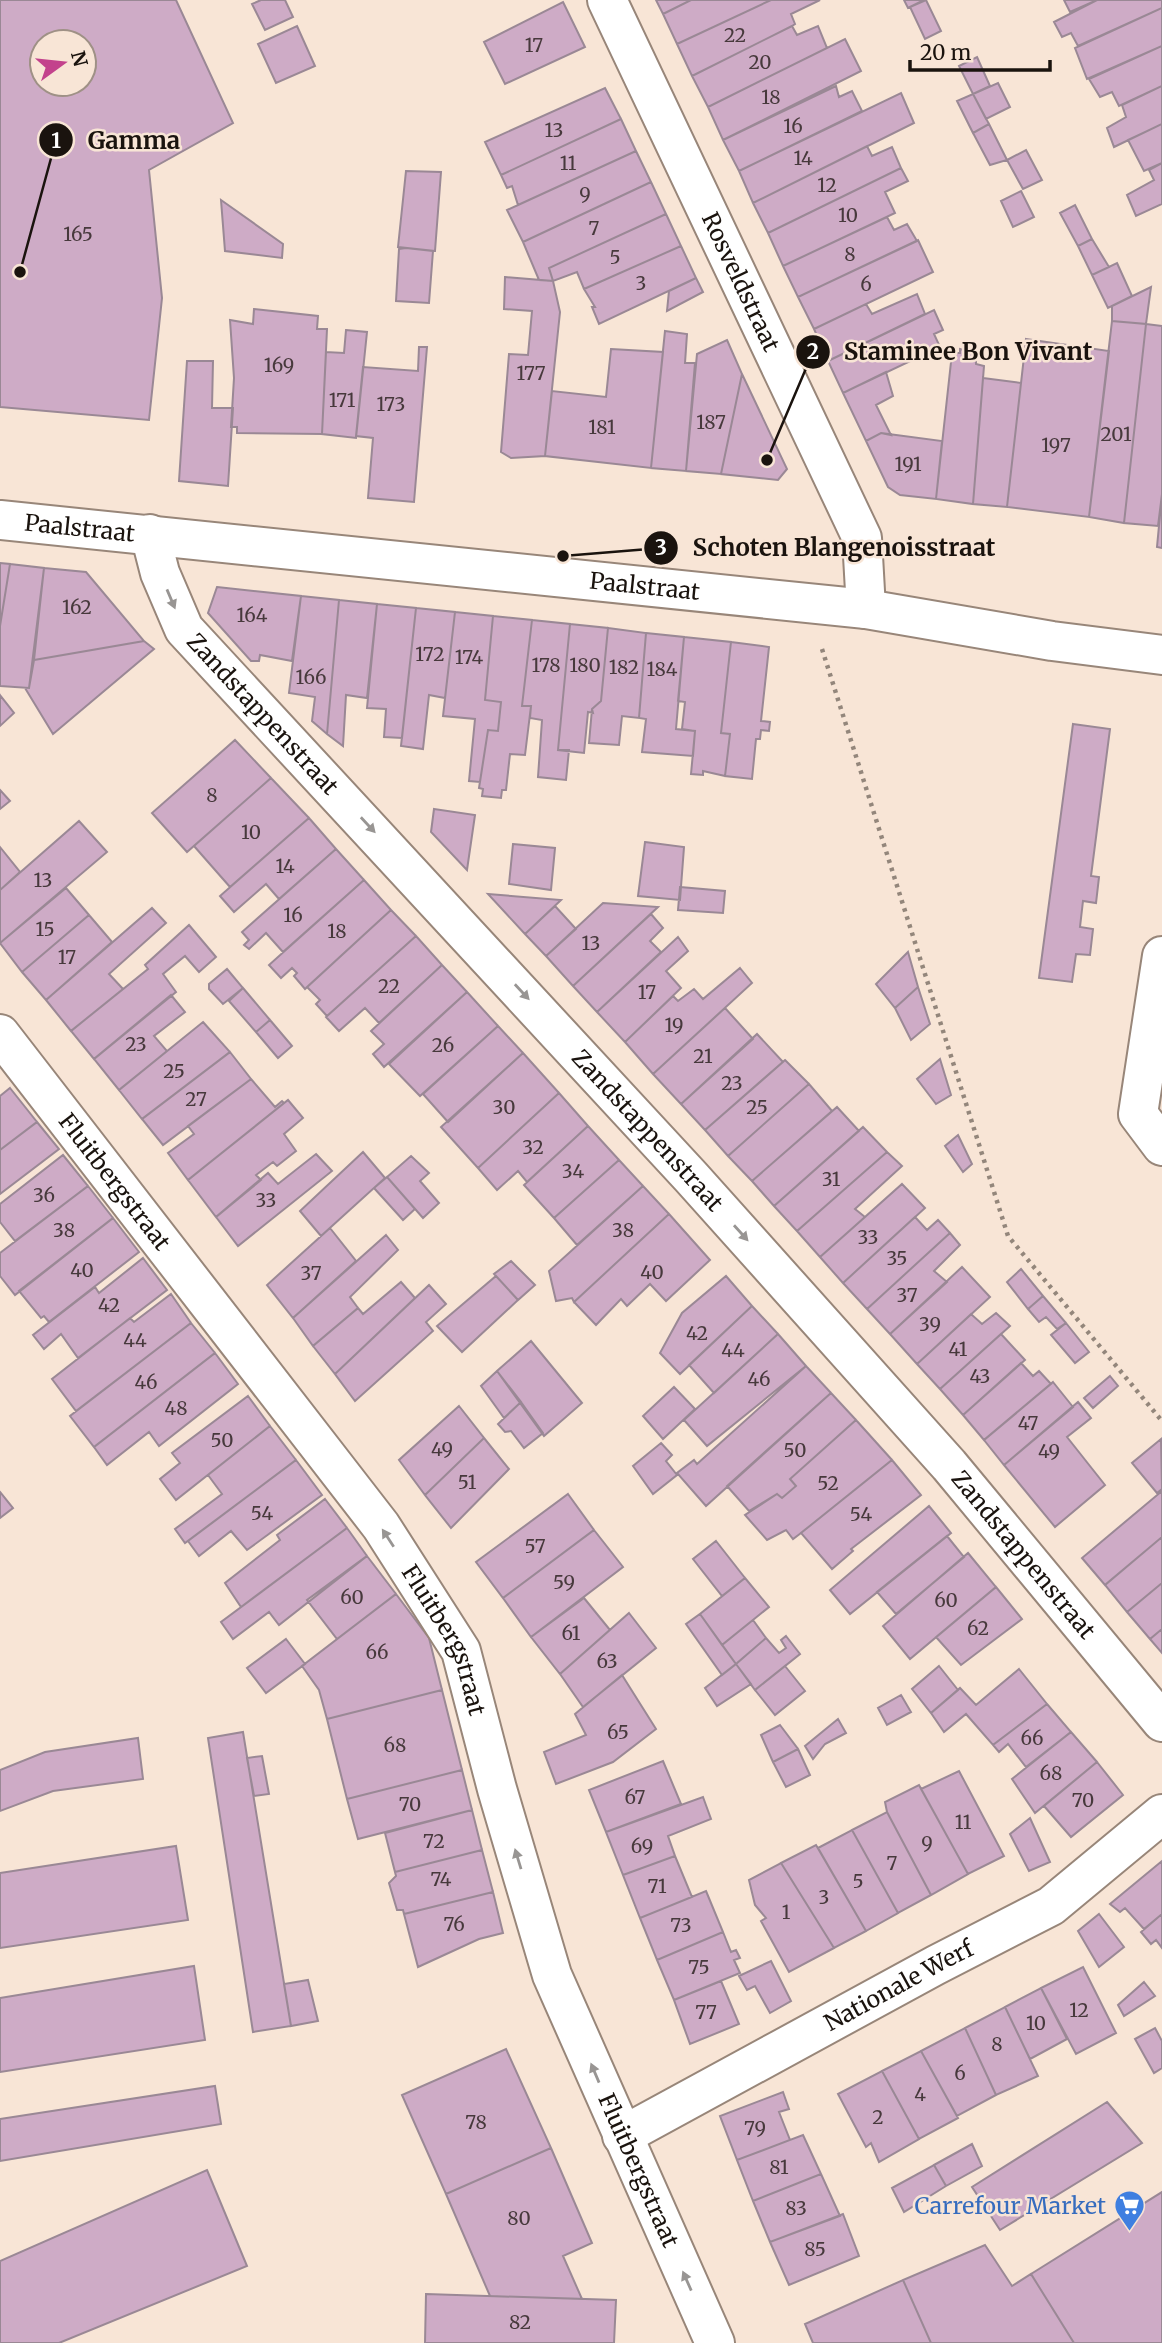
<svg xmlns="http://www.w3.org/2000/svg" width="1162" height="2343" font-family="Merriweather,serif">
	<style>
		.building { fill: #ceabc6; stroke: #9a8895; stroke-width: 2; fill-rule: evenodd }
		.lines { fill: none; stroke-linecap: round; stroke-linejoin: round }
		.minor-casing { stroke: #988679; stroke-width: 42 }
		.path { stroke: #93867b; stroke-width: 4.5; stroke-dasharray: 3.5 5; stroke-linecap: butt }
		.minor { stroke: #fff; stroke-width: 38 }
		.oneway { fill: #989593 }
		.labels { text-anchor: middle; stroke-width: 5; stroke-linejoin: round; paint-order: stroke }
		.number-label { font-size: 19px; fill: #47393c }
		.street-label { font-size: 23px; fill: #1a130e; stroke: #f8e5d6 }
		.shop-label { font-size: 23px; fill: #366cbe; stroke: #f8e5d6; text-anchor: end }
		.leader { fill: none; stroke: #1a130e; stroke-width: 2.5 }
		.callout-dot { fill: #1a130e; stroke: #f8e5d6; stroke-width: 2.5 }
		.mark-label { font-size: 21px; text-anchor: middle; font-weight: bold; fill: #fff }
		.callout-label { font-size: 24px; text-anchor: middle; font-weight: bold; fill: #1a130e; stroke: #f8e5d6; stroke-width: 5; stroke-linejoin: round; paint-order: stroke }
	</style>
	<rect width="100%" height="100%" fill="#f8e5d6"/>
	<path class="building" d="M 0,0 L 176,0 L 233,123 L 149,170 L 162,298 L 149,420 L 0,407 ZM 42,42 L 84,42 L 84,84 L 42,84 Z
		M 261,0 L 285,0 L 293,17 L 265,30 L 252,4 Z
		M 656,0 L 691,0 L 663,14 Z
		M 691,0 L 771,0 L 677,44 L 663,14 Z
		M 771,0 L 820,0 L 791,14 L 795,24 L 792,26 L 692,76 L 677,44 Z
		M 904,0 L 924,0 L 908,8 Z
		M 926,0 L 941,31 L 925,39 L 910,7 Z
		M 1064,0 L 1097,0 L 1070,12 Z
		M 1097,0 L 1162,0 L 1162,8 L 1078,46 L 1071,33 L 1062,37 L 1054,22 Z
		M 563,2 L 585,47 L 505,84 L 484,42 Z
		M 1162,8 L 1162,46 L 1087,79 L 1075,48 Z
		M 297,26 L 315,66 L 276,83 L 258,44 Z
		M 792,26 L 797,35 L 818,26 L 827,48 L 708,107 L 692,76 Z
		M 845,39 L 861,71 L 723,140 L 708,107 Z
		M 1162,46 L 1162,86 L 1119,106 L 1112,92 L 1100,97 L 1089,79 Z
		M 977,57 L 990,86 L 973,94 L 959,66 Z
		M 998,83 L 1010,107 L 986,119 L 973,94 Z
		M 836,86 L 839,97 L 852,91 L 862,111 L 739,171 L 723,140 Z
		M 1162,86 L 1162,124 L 1114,147 L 1107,128 L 1126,117 L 1122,105 Z
		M 605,88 L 621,119 L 501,175 L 485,142 Z
		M 901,93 L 914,123 L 753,203 L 739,171 Z
		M 973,94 L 989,124 L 973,133 L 957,101 Z
		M 621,119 L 636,151 L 518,205 L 512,186 L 507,188 L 501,175 Z
		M 989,124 L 1007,160 L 990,165 L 973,133 Z
		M 1162,124 L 1162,163 L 1144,171 L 1128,140 Z
		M 867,146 L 872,156 L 892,147 L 901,168 L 768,233 L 753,203 Z
		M 1026,150 L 1042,180 L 1023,189 L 1007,160 Z
		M 636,151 L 651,182 L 523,242 L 507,210 Z
		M 1162,163 L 1162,204 L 1136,216 L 1127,195 L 1154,180 L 1149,170 Z
		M 901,168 L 908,181 L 885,192 L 895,213 L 783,266 L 768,233 Z
		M 406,171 L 441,172 L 435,251 L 398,247 Z
		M 651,182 L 666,214 L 549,268 L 553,281 L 539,280 L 523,242 Z
		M 1021,191 L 1034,217 L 1013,227 L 1001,201 Z
		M 221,200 L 283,244 L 282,258 L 225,251 Z
		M 1075,205 L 1092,239 L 1078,246 L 1060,213 Z
		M 666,214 L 681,246 L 584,289 L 577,272 L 553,281 L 549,268 Z
		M 887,217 L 894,230 L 907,224 L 917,241 L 798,297 L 783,266 Z
		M 1092,239 L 1109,267 L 1092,275 L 1078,246 Z
		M 918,240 L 933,272 L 814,329 L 798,297 Z
		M 681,246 L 696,278 L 599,324 L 592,307 L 595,307 L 584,289 Z
		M 406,248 L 433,251 L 429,303 L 396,301 L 399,249 Z
		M 1117,263 L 1132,296 L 1108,308 L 1092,275 Z
		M 505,277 L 553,281 L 560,312 L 545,456 L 511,458 L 501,452 L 509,354 L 528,355 L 532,311 L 504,309 Z
		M 696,278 L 703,292 L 667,311 L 669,291 Z
		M 1151,287 L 1146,324 L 1112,321 L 1112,306 Z
		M 917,294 L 925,314 L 828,361 L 814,329 L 866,304 L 872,314 Z
		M 254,309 L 318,316 L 317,329 L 327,329 L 322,434 L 237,433 L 237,427 L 231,427 L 234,378 L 230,320 L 253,324 Z
		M 934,310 L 943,330 L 934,334 L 940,347 L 843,393 L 828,361 Z
		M 1112,321 L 1146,324 L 1124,523 L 1089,517 Z
		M 1146,324 L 1162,326 L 1162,494 L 1158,526 L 1124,523 Z
		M 346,330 L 367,332 L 356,438 L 322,434 L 326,352 L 344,353 Z
		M 665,331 L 687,334 L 685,363 L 695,363 L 686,471 L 651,468 Z
		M 1026,339 L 1109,351 L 1089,517 L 1007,507 Z
		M 727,340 L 742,374 L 721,474 L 686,471 L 697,354 Z
		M 419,347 L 427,347 L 414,502 L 368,498 L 373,438 L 356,436 L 363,367 L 418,371 Z
		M 611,349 L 663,352 L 651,468 L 545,456 L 552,391 L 606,397 Z
		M 960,349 L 976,354 L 976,364 L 984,366 L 973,504 L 936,499 L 952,353 L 960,353 Z
		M 187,361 L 213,361 L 212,408 L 233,408 L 228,486 L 179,481 Z
		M 886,372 L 893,396 L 876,405 L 891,435 L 881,433 L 866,441 L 843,393 Z
		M 742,374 L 787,469 L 778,480 L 721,474 Z
		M 983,378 L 1021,383 L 1007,507 L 973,504 Z
		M 881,433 L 942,441 L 936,499 L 900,495 L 888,487 L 866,441 Z
		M 1162,494 L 1162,548 L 1157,547 Z
		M 0,563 L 10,564 L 0,626 Z
		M 10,564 L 44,568 L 29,688 L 0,686 L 0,626 Z
		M 44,568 L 86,572 L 144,641 L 34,660 Z
		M 217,587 L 301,596 L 292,661 L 260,655 L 259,661 L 251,661 L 208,613 Z
		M 301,596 L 339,600 L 327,734 L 312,721 L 315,697 L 289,693 Z
		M 339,600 L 377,604 L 367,698 L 346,695 L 343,746 L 327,734 Z
		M 377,604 L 416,608 L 402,738 L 384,737 L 386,709 L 367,708 Z
		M 416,608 L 455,612 L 445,698 L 429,695 L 423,749 L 401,746 Z
		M 455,612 L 493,616 L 485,700 L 501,702 L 498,731 L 488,730 L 480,782 L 469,781 L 475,719 L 443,716 Z
		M 493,616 L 532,620 L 522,706 L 531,706 L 525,755 L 510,754 L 506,790 L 502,790 L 501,798 L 482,796 L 483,789 L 479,788 L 488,730 L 498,731 L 501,702 L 485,700 Z
		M 532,620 L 570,624 L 558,750 L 569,750 L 566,780 L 538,777 L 542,720 L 530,718 L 531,706 L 522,706 Z
		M 570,624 L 608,628 L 601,701 L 592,709 L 593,713 L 588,712 L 584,753 L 558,750 Z
		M 608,628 L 646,633 L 639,718 L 622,716 L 619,745 L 589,743 L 592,709 L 601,701 Z
		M 646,633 L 684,637 L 676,729 L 695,731 L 693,756 L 642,752 L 646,719 L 639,718 Z
		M 684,637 L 731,642 L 721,733 L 730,734 L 725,776 L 703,771 L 703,775 L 691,774 L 695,731 L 682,729 L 685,702 L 678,701 Z
		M 144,641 L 154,649 L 53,734 L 25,688 L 29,688 L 34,660 Z
		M 731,642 L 769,647 L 761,721 L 770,722 L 769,731 L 761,730 L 760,739 L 756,739 L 752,779 L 725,776 L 730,734 L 721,733 Z
		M 0,695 L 14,713 L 0,726 Z
		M 1073,724 L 1110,729 L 1091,876 L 1099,877 L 1096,903 L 1083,901 L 1080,927 L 1093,929 L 1090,955 L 1076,954 L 1072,982 L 1039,978 Z
		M 235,740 L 271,778 L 187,852 L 152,813 Z
		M 271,778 L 309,818 L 230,887 L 194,846 Z
		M 0,790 L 10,801 L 0,809 Z
		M 434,809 L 475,815 L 467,870 L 431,832 Z
		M 309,818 L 336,849 L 279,899 L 266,884 L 234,912 L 220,896 Z
		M 79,821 L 107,852 L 0,943 L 0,890 Z
		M 645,842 L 684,847 L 680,900 L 638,896 Z
		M 513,844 L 555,848 L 551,890 L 509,884 Z
		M 0,847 L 20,872 L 0,890 Z
		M 336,849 L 364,880 L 283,952 L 266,933 L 249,949 L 244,945 L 249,940 L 242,932 Z
		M 364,880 L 391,910 L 305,989 L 294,976 L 297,973 L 292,968 L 281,978 L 269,965 Z
		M 680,887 L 725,891 L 723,913 L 678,910 Z
		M 66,888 L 89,915 L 22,972 L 0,943 Z
		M 488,894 L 561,900 L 525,934 Z
		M 603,903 L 658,907 L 573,986 L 546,956 Z
		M 555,906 L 576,929 L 546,956 L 525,934 Z
		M 152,908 L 166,923 L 109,974 L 123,989 L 71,1031 L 46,1000 Z
		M 391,910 L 416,936 L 327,1016 L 316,1004 L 320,1000 L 307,987 Z
		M 651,914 L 663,928 L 650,941 L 661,952 L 597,1012 L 573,986 Z
		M 89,915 L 112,942 L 46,1000 L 22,972 Z
		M 189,925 L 216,957 L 199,972 L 185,956 L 163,974 L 176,992 L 94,1059 L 71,1031 L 148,969 L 145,965 Z
		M 416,936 L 442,965 L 379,1023 L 365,1008 L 339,1031 L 326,1017 Z
		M 678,937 L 688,951 L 666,971 L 681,988 L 625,1042 L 597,1012 Z
		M 908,952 L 918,987 L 895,1008 L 876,984 Z
		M 442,965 L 467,992 L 384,1067 L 373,1054 L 384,1044 L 371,1031 Z
		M 740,968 L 752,983 L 653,1074 L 625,1042 L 673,996 L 678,1001 L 694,989 L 703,999 Z
		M 227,969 L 243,988 L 223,1004 L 209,989 L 209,984 Z
		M 918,987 L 930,1024 L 911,1040 L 895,1008 Z
		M 243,988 L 270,1020 L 256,1032 L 229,1001 Z
		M 467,992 L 498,1026 L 420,1096 L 389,1064 Z
		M 171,995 L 185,1012 L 154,1036 L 167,1051 L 119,1090 L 94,1059 Z
		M 725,1008 L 753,1039 L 681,1104 L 653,1074 Z
		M 270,1020 L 292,1046 L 278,1058 L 256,1032 Z
		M 203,1022 L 230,1052 L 142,1119 L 119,1090 Z
		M 498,1026 L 523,1053 L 448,1122 L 423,1094 Z
		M 757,1034 L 783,1062 L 705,1130 L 681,1104 Z
		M 230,1052 L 251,1079 L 163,1145 L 142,1119 Z
		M 523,1053 L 559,1093 L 478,1168 L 441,1127 Z
		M 940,1059 L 951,1095 L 936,1104 L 917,1079 Z
		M 785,1060 L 809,1084 L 728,1156 L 705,1130 Z
		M 251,1079 L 275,1107 L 282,1101 L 284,1103 L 188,1180 L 168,1153 L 194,1134 L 188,1126 Z
		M 809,1084 L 832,1111 L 752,1181 L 728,1156 Z
		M 10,1088 L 37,1122 L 0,1150 L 0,1096 Z
		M 559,1093 L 588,1126 L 527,1182 L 518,1171 L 497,1190 L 478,1168 Z
		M 288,1100 L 303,1118 L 284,1134 L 296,1151 L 277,1166 L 273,1162 L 256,1175 L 261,1180 L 216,1217 L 188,1180 Z
		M 837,1107 L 859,1131 L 774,1206 L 752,1181 Z
		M 37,1122 L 59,1149 L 0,1194 L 0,1150 Z
		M 588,1126 L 619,1160 L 554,1218 L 524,1185 Z
		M 863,1127 L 887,1152 L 797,1231 L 774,1206 Z
		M 958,1135 L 972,1164 L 963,1172 L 945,1146 Z
		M 363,1152 L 385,1178 L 321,1236 L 300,1211 Z
		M 887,1152 L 902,1166 L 855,1209 L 865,1217 L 820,1257 L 797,1231 Z
		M 316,1154 L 332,1171 L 238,1246 L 216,1217 L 268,1173 L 278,1184 Z
		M 63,1155 L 88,1186 L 15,1241 L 0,1222 L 0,1204 Z
		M 411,1156 L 429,1173 L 420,1181 L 439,1203 L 423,1218 L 387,1177 Z
		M 619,1160 L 643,1186 L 577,1245 L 554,1218 Z
		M 387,1177 L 415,1209 L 403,1220 L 374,1188 Z
		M 902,1184 L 925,1208 L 843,1283 L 820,1257 Z
		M 88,1186 L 113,1218 L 15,1295 L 0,1276 L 0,1253 Z
		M 643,1186 L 669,1214 L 574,1302 L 572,1298 L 556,1301 L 549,1271 Z
		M 669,1214 L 710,1260 L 666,1301 L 650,1284 L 627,1306 L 621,1299 L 596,1325 L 574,1302 Z
		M 915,1217 L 927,1230 L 938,1220 L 950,1233 L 867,1309 L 843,1283 Z
		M 113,1218 L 139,1252 L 49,1322 L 44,1316 L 41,1318 L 19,1291 Z
		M 330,1228 L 356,1261 L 293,1318 L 267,1285 Z
		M 950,1233 L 960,1245 L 934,1271 L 947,1282 L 890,1334 L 867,1309 Z
		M 386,1235 L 398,1250 L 350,1297 L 358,1308 L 313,1346 L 293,1318 Z
		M 143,1258 L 167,1290 L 78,1358 L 61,1334 L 44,1349 L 33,1335 L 95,1287 L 99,1293 Z
		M 511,1261 L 535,1285 L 518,1300 L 494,1274 Z
		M 962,1267 L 990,1297 L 917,1364 L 890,1334 Z
		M 1021,1269 L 1043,1296 L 1028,1309 L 1007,1282 Z
		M 496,1276 L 518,1300 L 462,1352 L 437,1326 Z
		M 726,1276 L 752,1306 L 680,1374 L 660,1353 L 682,1313 Z
		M 401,1282 L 415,1298 L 335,1374 L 313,1346 L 358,1308 L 363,1314 Z
		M 429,1285 L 446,1304 L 426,1322 L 433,1331 L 355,1401 L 335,1374 Z
		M 171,1294 L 191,1323 L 76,1411 L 52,1379 L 130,1318 L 134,1322 Z
		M 1043,1296 L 1066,1323 L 1057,1329 L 1046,1317 L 1039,1322 L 1028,1309 Z
		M 752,1306 L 778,1334 L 714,1393 L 689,1365 Z
		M 996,1313 L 1010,1326 L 940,1389 L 917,1364 L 971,1314 L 982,1324 Z
		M 191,1323 L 215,1353 L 94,1447 L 70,1416 Z
		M 1066,1323 L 1089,1352 L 1075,1363 L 1051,1335 Z
		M 778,1334 L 806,1366 L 707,1446 L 684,1420 Z
		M 1001,1334 L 1025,1360 L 963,1415 L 940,1389 Z
		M 531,1341 L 582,1403 L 544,1436 L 497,1371 Z
		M 215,1353 L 238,1384 L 159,1446 L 149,1432 L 107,1465 L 94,1447 Z
		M 1021,1363 L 1033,1376 L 1039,1371 L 1051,1384 L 984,1440 L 963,1415 Z
		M 806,1366 L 831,1393 L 706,1506 L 677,1473 L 694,1460 L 697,1464 Z
		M 497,1371 L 521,1402 L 504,1418 L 481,1386 Z
		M 1110,1376 L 1118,1386 L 1093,1408 L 1084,1398 Z
		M 1053,1382 L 1073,1407 L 1004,1465 L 984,1440 Z
		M 674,1387 L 695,1409 L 663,1439 L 643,1416 Z
		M 831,1393 L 856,1420 L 790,1479 L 796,1486 L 782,1498 L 777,1494 L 749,1511 L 727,1486 Z
		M 248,1396 L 270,1426 L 176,1500 L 160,1479 L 180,1463 L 172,1453 Z
		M 521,1402 L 543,1433 L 524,1448 L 511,1431 L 505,1432 L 498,1424 Z
		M 1078,1402 L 1091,1418 L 1067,1437 L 1105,1485 L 1055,1527 L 1004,1465 Z
		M 459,1406 L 484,1438 L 425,1495 L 399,1460 Z
		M 856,1420 L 892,1460 L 801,1533 L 793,1539 L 786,1530 L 767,1540 L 745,1515 L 777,1494 L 782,1498 L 796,1486 L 790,1479 Z
		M 270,1426 L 296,1460 L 185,1543 L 175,1529 L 222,1494 L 208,1475 Z
		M 484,1438 L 509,1469 L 451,1528 L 425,1495 Z
		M 1161,1439 L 1162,1489 L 1157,1493 L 1132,1463 Z
		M 661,1443 L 672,1455 L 666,1461 L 677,1475 L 653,1494 L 633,1466 Z
		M 296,1460 L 322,1495 L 247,1550 L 231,1531 L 199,1556 L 188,1541 Z
		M 892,1460 L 921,1495 L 851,1549 L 853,1551 L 832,1569 L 801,1533 Z
		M 1162,1491 L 1162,1537 L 1105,1585 L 1082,1558 Z
		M 0,1492 L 13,1508 L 0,1518 Z
		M 568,1494 L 594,1530 L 503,1598 L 476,1562 Z
		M 325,1499 L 347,1528 L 241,1607 L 225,1583 L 280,1540 L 277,1535 Z
		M 929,1506 L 951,1533 L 850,1614 L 830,1590 Z
		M 347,1528 L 367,1556 L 279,1625 L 269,1612 L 233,1639 L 221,1622 Z
		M 594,1530 L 623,1567 L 531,1637 L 503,1598 Z
		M 947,1536 L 964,1557 L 896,1614 L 877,1592 Z
		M 1162,1537 L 1162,1583 L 1127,1612 L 1105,1585 Z
		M 716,1541 L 745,1578 L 722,1596 L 693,1559 Z
		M 968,1553 L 996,1587 L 910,1659 L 883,1626 Z
		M 367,1556 L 396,1594 L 337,1639 L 307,1600 Z
		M 745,1578 L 769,1607 L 722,1645 L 700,1614 Z
		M 1162,1583 L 1162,1629 L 1150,1639 L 1127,1612 Z
		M 996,1587 L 1022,1619 L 961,1665 L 936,1637 Z
		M 396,1594 L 429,1638 L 442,1690 L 327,1719 L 319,1690 L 302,1666 Z
		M 584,1598 L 610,1630 L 560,1674 L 531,1637 Z
		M 629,1613 L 656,1648 L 583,1707 L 560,1674 Z
		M 700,1614 L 736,1664 L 722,1675 L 686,1624 Z
		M 753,1620 L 766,1638 L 736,1664 L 722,1645 Z
		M 1162,1629 L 1162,1653 L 1150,1639 Z
		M 786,1636 L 800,1654 L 755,1690 L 736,1664 L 766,1638 L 779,1653 L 786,1648 L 781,1640 Z
		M 286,1639 L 305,1664 L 266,1693 L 247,1668 Z
		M 736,1664 L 751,1684 L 717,1706 L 705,1688 Z
		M 785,1666 L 805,1691 L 775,1715 L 755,1690 Z
		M 939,1666 L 958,1690 L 931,1713 L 912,1689 Z
		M 1019,1669 L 1047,1704 L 993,1745 L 966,1714 L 944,1732 L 931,1713 L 960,1688 L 976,1705 Z
		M 622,1675 L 656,1729 L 613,1762 L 556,1784 L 544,1752 L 586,1735 L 575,1714 Z
		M 442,1690 L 462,1770 L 347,1799 L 327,1719 Z
		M 901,1695 L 911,1712 L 887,1725 L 878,1708 Z
		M 1047,1704 L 1071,1732 L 1026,1767 L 1008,1744 L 999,1752 L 993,1745 Z
		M 838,1719 L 846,1733 L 825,1744 L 813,1759 L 805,1746 Z
		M 780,1725 L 798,1749 L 773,1762 L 761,1735 Z
		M 243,1732 L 291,2026 L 253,2032 L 208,1738 Z
		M 1071,1732 L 1097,1762 L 1035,1813 L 1012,1779 Z
		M 138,1738 L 143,1779 L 53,1791 L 0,1811 L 0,1770 L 45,1752 Z
		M 798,1749 L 810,1775 L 786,1787 L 773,1762 Z
		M 262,1756 L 269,1794 L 254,1796 L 247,1758 Z
		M 663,1761 L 681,1804 L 606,1832 L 589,1790 Z
		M 1097,1762 L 1123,1795 L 1071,1837 L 1044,1806 Z
		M 462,1770 L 472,1810 L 358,1839 L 347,1799 Z
		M 959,1771 L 1004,1856 L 968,1874 L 921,1789 Z
		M 919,1785 L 968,1874 L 931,1895 L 887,1812 L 885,1802 Z
		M 703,1797 L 711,1819 L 668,1836 L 675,1856 L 623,1875 L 606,1832 Z
		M 472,1810 L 482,1850 L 395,1872 L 385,1833 Z
		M 887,1812 L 931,1895 L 898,1913 L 852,1830 Z
		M 1030,1818 L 1050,1862 L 1029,1871 L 1010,1834 Z
		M 852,1830 L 898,1913 L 866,1931 L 818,1848 Z
		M 816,1845 L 866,1931 L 834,1948 L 781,1863 Z
		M 176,1846 L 188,1920 L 0,1948 L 0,1873 Z
		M 482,1850 L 493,1892 L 404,1914 L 403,1910 L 397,1910 L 389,1883 L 396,1876 L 395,1872 Z
		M 675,1856 L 692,1897 L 640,1918 L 623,1875 Z
		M 1162,1861 L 1162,1914 L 1144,1929 L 1125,1908 L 1120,1912 L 1110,1904 Z
		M 781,1863 L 834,1948 L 789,1972 L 761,1921 L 766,1918 L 755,1905 L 749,1880 Z
		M 706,1891 L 723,1932 L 657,1960 L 640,1918 Z
		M 493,1892 L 503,1933 L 479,1939 L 418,1967 L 404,1914 Z
		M 1099,1914 L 1124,1947 L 1099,1967 L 1078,1931 Z
		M 1162,1914 L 1162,1948 L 1156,1940 L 1151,1944 L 1141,1932 Z
		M 723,1932 L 731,1952 L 736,1950 L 740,1958 L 734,1960 L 740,1973 L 674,2000 L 657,1960 Z
		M 771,1961 L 791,2001 L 770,2013 L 755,1986 L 747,1990 L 739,1976 Z
		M 194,1966 L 205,2040 L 0,2072 L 0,1998 Z
		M 1083,1967 L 1116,2033 L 1076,2054 L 1041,1988 Z
		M 308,1980 L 318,2021 L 291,2026 L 284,1984 Z
		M 721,1981 L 739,2024 L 690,2044 L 674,2000 Z
		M 1144,1982 L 1155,1996 L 1124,2016 L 1118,2005 Z
		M 1041,1988 L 1067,2039 L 1030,2059 L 1005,2007 Z
		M 1005,2007 L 1038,2076 L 996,2095 L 965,2028 Z
		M 965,2028 L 996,2095 L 957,2116 L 921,2051 Z
		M 1155,2028 L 1162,2041 L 1162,2068 L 1154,2073 L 1135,2039 Z
		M 506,2049 L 551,2148 L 446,2194 L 402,2095 Z
		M 921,2051 L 958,2118 L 919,2139 L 882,2071 Z
		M 882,2071 L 919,2139 L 879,2162 L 871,2143 L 866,2147 L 838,2094 Z
		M 215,2086 L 221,2124 L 0,2161 L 0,2119 Z
		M 783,2092 L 789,2109 L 779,2112 L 790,2140 L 737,2160 L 720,2116 Z
		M 1107,2102 L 1142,2143 L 1000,2230 L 972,2187 Z
		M 803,2135 L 821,2174 L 753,2201 L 737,2160 Z
		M 972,2144 L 982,2166 L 946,2186 L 934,2165 Z
		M 551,2148 L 592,2243 L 563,2256 L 582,2299 L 490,2296 L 446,2194 Z
		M 934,2165 L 946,2186 L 904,2212 L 892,2188 Z
		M 207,2170 L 247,2266 L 59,2343 L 0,2343 L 0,2261 Z
		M 821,2174 L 840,2216 L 770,2242 L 753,2201 Z
		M 1162,2192 L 1162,2343 L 1074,2343 L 1031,2274 Z
		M 843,2214 L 859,2256 L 789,2285 L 770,2242 Z
		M 985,2245 L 1012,2286 L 1031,2274 L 1074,2343 L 931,2343 L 903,2280 Z
		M 903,2280 L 931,2343 L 813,2343 L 805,2324 Z
		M 426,2294 L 616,2300 L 614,2343 L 425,2343 Z"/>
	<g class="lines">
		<defs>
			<g id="minor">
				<path id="s1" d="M 607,0 L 862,538 L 866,609"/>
				<path id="s2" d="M 0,520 L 866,609 L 1052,641 L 1162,655"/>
				<path id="s3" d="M 150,534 L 160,573 L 184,629 L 691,1177 L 949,1465 L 1162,1722"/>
				<path d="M 1162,956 L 1138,1114 L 1162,1146"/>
				<path id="s4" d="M 0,1034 L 381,1526 L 461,1651 L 497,1789 L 552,1975 L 715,2343"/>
				<path id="s5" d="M 622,2136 L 936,1965 L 1051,1906 L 1162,1814"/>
			</g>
		</defs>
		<use href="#minor" class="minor-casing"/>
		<path class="path" d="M 822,649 L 1008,1236 L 1162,1421"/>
		<use href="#minor" class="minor"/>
	</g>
	<defs><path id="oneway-solid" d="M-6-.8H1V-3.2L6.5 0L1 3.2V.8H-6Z" transform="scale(1.75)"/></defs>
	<g class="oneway">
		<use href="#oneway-solid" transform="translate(171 599) rotate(67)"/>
		<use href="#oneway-solid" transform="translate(368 825) rotate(47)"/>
		<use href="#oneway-solid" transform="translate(522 992) rotate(47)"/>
		<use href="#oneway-solid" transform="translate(741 1233) rotate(48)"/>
		<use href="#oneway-solid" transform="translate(388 1538) rotate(-123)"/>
		<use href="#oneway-solid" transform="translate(518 1859) rotate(-107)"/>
		<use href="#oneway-solid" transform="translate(595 2073) rotate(-113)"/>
		<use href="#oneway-solid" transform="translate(687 2281) rotate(-114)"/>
	</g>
	<defs>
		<symbol id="supermarket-pin" viewBox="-11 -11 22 30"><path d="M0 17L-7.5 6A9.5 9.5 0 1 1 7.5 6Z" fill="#3f7fe0" stroke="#f8e5d6"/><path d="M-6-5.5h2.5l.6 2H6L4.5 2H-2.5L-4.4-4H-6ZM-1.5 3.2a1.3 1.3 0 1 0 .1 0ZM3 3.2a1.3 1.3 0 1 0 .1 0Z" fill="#fff"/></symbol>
	</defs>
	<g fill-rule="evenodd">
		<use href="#supermarket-pin" x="1112" y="2188" width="35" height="47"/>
	</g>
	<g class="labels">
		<g class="number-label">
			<text x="735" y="42">22</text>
			<text x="534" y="52">17</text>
			<text x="760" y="69">20</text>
			<text x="771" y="104">18</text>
			<text x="793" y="133">16</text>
			<text x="554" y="137">13</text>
			<text x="803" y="165">14</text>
			<text x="568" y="170">11</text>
			<text x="827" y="192">12</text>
			<text x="585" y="201">9</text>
			<text x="848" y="222">10</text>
			<text x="594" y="235">7</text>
			<text x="78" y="241">165</text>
			<text x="850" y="261">8</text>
			<text x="615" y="264">5</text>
			<text x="641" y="290">3</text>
			<text x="866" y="291">6</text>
			<text x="279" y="372">169</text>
			<text x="531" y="380">177</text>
			<text x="342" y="407">171</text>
			<text x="391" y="411">173</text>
			<text x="711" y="429">187</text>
			<text x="602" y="434">181</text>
			<text x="1116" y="441">201</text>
			<text x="1056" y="452">197</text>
			<text x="908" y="471">191</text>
			<text x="77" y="614">162</text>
			<text x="252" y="622">164</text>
			<text x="430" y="661">172</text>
			<text x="469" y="664">174</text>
			<text x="546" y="672">178</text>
			<text x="585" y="672">180</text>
			<text x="624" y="674">182</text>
			<text x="662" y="676">184</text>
			<text x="311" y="684">166</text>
			<text x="212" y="802">8</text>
			<text x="251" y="839">10</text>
			<text x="285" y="873">14</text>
			<text x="43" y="887">13</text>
			<text x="293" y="922">16</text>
			<text x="45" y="936">15</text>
			<text x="337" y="938">18</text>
			<text x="591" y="950">13</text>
			<text x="67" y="964">17</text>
			<text x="389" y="993">22</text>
			<text x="647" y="999">17</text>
			<text x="674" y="1032">19</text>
			<text x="136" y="1051">23</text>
			<text x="443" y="1052">26</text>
			<text x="703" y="1063">21</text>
			<text x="174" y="1078">25</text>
			<text x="732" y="1090">23</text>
			<text x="196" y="1106">27</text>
			<text x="504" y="1114">30</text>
			<text x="757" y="1114">25</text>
			<text x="533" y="1154">32</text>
			<text x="573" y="1178">34</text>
			<text x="831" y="1186">31</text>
			<text x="44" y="1202">36</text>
			<text x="266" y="1207">33</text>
			<text x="64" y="1237">38</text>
			<text x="623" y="1237">38</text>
			<text x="868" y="1244">33</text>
			<text x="897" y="1265">35</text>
			<text x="82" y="1277">40</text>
			<text x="652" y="1279">40</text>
			<text x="311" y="1280">37</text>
			<text x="907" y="1302">37</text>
			<text x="109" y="1312">42</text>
			<text x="930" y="1331">39</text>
			<text x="697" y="1340">42</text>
			<text x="135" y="1347">44</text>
			<text x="958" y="1356">41</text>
			<text x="733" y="1357">44</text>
			<text x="980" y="1383">43</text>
			<text x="759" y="1386">46</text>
			<text x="146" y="1389">46</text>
			<text x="176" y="1415">48</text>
			<text x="1028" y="1430">47</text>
			<text x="222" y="1447">50</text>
			<text x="442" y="1456">49</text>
			<text x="795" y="1457">50</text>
			<text x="1049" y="1458">49</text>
			<text x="467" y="1489">51</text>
			<text x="828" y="1490">52</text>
			<text x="262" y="1520">54</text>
			<text x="861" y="1521">54</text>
			<text x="535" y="1553">57</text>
			<text x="564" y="1589">59</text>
			<text x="352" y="1604">60</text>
			<text x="946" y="1607">60</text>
			<text x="978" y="1635">62</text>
			<text x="571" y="1640">61</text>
			<text x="377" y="1659">66</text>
			<text x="607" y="1668">63</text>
			<text x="618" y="1739">65</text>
			<text x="1032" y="1745">66</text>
			<text x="395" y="1752">68</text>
			<text x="1051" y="1780">68</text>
			<text x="635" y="1804">67</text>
			<text x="1083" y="1807">70</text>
			<text x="410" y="1811">70</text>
			<text x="963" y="1829">11</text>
			<text x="434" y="1848">72</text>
			<text x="927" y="1850">9</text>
			<text x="642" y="1853">69</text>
			<text x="892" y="1870">7</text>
			<text x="441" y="1886">74</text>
			<text x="858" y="1888">5</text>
			<text x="657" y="1893">71</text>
			<text x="824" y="1904">3</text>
			<text x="786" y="1919">1</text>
			<text x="454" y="1931">76</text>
			<text x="681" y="1932">73</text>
			<text x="699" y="1974">75</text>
			<text x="1079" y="2017">12</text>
			<text x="706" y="2019">77</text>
			<text x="1036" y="2030">10</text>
			<text x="997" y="2051">8</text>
			<text x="960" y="2080">6</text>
			<text x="920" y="2101">4</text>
			<text x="878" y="2124">2</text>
			<text x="476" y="2129">78</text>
			<text x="755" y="2135">79</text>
			<text x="779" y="2174">81</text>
			<text x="796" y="2215">83</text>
			<text x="519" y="2225">80</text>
			<text x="815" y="2256">85</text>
			<text x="520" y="2329">82</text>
		</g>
		<g class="street-label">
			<text dy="8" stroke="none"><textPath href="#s1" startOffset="312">Rosveldstraat</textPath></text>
			<text dy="8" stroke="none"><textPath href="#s2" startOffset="80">Paalstraat</textPath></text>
			<text dy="8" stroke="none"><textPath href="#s2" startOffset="648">Paalstraat</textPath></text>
			<text dy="8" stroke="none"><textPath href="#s3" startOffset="217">Zandstappenstraat</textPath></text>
			<text dy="8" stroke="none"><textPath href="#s3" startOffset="784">Zandstappenstraat</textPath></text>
			<text dy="8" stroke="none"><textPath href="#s4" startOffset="187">Fluitbergstraat</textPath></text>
			<text dy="8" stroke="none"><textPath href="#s3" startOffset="1351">Zandstappenstraat</textPath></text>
			<text dy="8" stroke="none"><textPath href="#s4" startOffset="754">Fluitbergstraat</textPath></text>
			<text dy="8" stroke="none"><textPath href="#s5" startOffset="315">Nationale Werf</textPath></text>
			<text dy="8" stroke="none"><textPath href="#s4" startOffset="1321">Fluitbergstraat</textPath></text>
		</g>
		<g class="shop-label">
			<text x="1106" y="2214">Carrefour Market</text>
		</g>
	</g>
	<path class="leader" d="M20 272L56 140M767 460L813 352M563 556L661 548"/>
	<g class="callout-dot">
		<circle cx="20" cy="272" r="7"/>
		<circle cx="767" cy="460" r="7"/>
		<circle cx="563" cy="556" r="7"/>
		<circle cx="56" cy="140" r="18"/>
		<circle cx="813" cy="352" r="18"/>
		<circle cx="661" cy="548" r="18"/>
	</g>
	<g class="mark-label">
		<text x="56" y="148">1</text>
		<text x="813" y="359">2</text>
		<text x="661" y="555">3</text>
	</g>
	<g class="callout-label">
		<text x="134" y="149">Gamma</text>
		<text x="968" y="360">Staminee Bon Vivant</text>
		<text x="844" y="556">Schoten Blangenoisstraat</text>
	</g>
	<g transform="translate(63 63) rotate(75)"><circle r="33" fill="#f8e5d6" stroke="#9f9186" stroke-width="2"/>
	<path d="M0-5L12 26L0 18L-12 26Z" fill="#c3428c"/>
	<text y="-10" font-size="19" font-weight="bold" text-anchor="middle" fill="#1a130e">N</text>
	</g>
	<path d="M910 60v10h140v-10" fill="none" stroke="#1a130e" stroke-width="3.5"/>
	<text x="920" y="60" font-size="21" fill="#1a130e" stroke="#f8e5d6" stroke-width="5" paint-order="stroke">20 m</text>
</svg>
